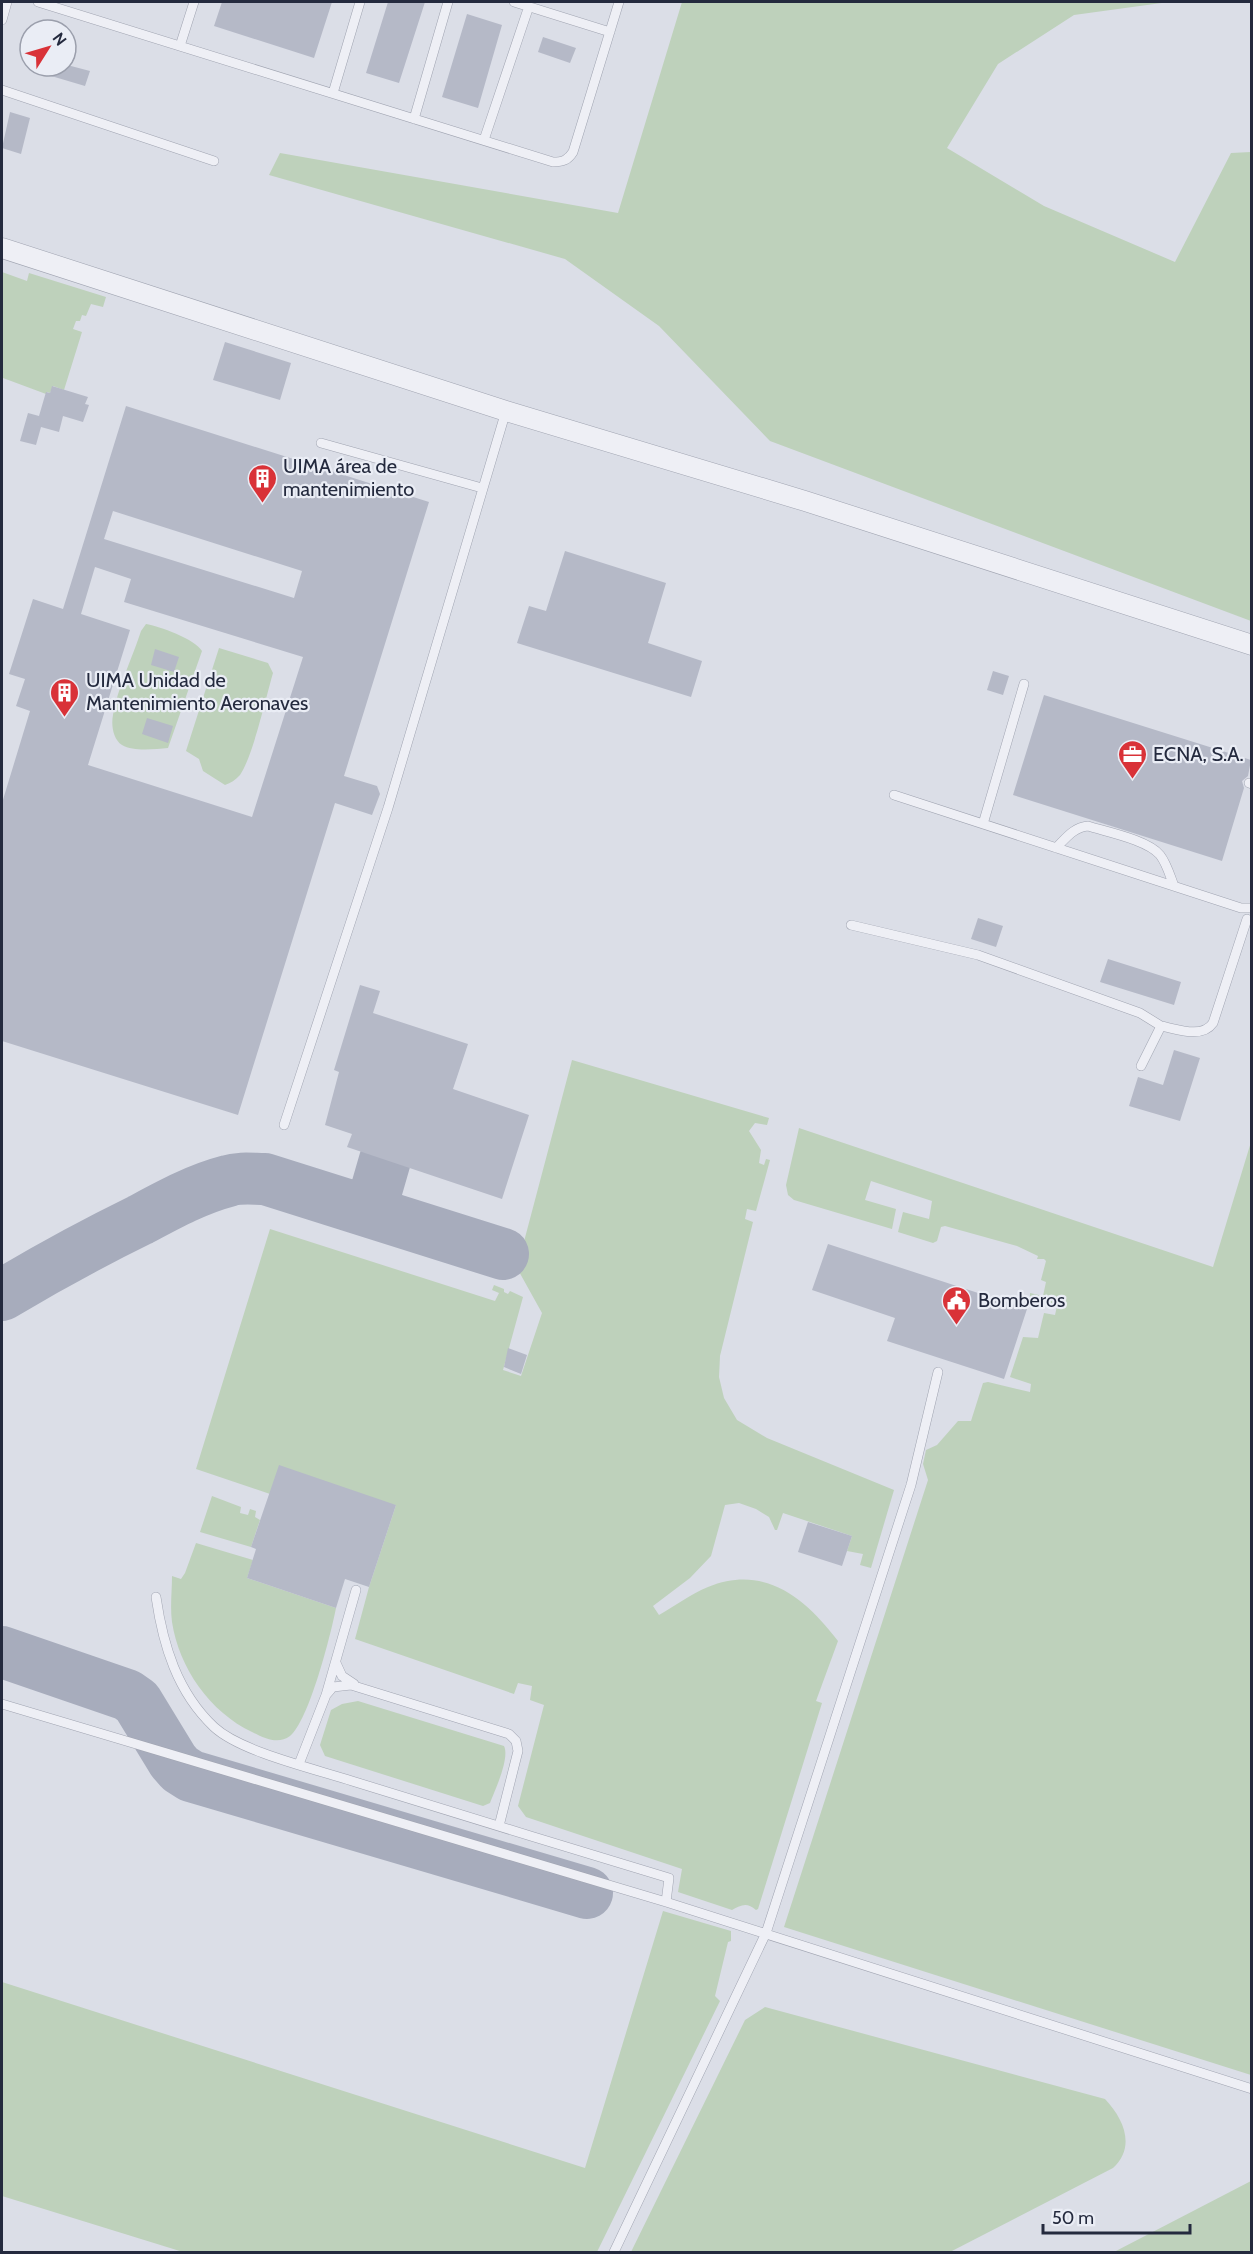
<svg xmlns="http://www.w3.org/2000/svg" width="1253" height="2254" font-family="Cabin,sans-serif">
	<style>
		.green { fill: #bed1bb }
		.lines { fill: none; stroke-linecap: round; stroke-linejoin: round }
		.taxiway { stroke: #a7acbc; stroke-width: 52 }
		.building { fill: #b5b9c7; fill-rule: evenodd }
		.service-casing { stroke: #a0a4b1; stroke-width: 10 }
		.minor-casing { stroke: #a0a4b1; stroke-width: 21 }
		.service { stroke: #eeeff5; stroke-width: 9 }
		.minor { stroke: #eeeff5; stroke-width: 20 }
		.labels { text-anchor: middle; stroke-width: 4.5; stroke-linejoin: round; paint-order: stroke }
		.poi-label { font-size: 20px; fill: #242a3e; stroke: #eaedf5; text-anchor: start }
	</style>
	<rect width="100%" height="100%" fill="#dbdee7"/>
	<path class="green" d="M 682,2 L 1169,2 L 1074,15 L 998,64 L 947,148 L 1044,206 L 1175,262 L 1231,153 L 1251,152 L 1251,621 L 770,441 L 659,326 L 565,259 L 269,175 L 280,153 L 618,213 Z
		M 2,272 L 27,281 L 29,273 L 106,297 L 103,307 L 91,304 L 86,316 L 82,315 L 80,321 L 76,321 L 73,329 L 82,332 L 64,390 L 53,386 L 50,393 L 47,392 L 46,394 L 3,378 L 2,381 Z
		M 146,624 C 159,626 195,639 202,651 L 168,748 C 155,749 134,752 122,745 C 113,739 111,725 113,715 C 117,690 133,656 141,631 Z
		M 219,648 L 268,663 L 273,673 C 266,697 253,756 240,775 C 235,780 231,783 225,785 L 203,771 L 199,759 L 186,751 Z
		M 572,1060 L 769,1118 L 767,1125 L 755,1123 L 749,1131 L 761,1150 L 759,1163 L 764,1165 L 766,1159 L 770,1160 L 756,1211 L 747,1209 L 745,1219 L 753,1222 L 720,1356 L 719,1377 L 724,1398 L 737,1420 L 767,1438 L 894,1490 L 871,1568 L 860,1565 L 863,1554 L 847,1551 L 852,1536 L 783,1513 L 777,1530 L 775,1530 L 769,1517 L 756,1509 L 739,1503 L 725,1505 L 711,1556 L 690,1578 L 653,1606 L 659,1615 C 675,1606 691,1594 708,1587 C 765,1564 805,1598 838,1641 L 816,1701 L 822,1703 L 758,1909 L 756,1910 C 747,1902 741,1905 732,1910 L 678,1892 L 682,1869 L 526,1817 L 518,1806 L 544,1705 L 530,1700 L 532,1686 L 518,1683 L 514,1694 L 355,1639 L 369,1587 L 396,1505 L 270,1494 L 196,1469 L 270,1229 L 495,1301 L 499,1293 L 492,1290 L 494,1285 L 504,1289 L 504,1292 L 508,1294 L 510,1291 L 523,1297 L 503,1370 L 521,1376 L 542,1313 L 517,1268 Z
		M 799,1128 L 1213,1267 L 1251,1142 L 1251,2075 L 784,1927 L 928,1480 L 923,1464 L 926,1450 L 937,1445 L 958,1421 L 971,1421 L 983,1383 L 988,1382 L 1030,1392 L 1031,1384 L 1010,1377 L 1023,1337 L 1038,1338 L 1044,1313 L 1055,1315 L 1057,1306 L 1030,1298 L 1030,1293 L 1043,1296 L 1046,1282 L 1041,1280 L 1046,1261 L 1044,1259 L 1037,1259 L 1038,1256 L 1017,1246 L 945,1226 L 941,1227 L 937,1241 L 933,1243 L 898,1232 L 903,1212 L 929,1219 L 932,1201 L 871,1181 L 865,1200 L 896,1209 L 892,1229 L 794,1200 L 788,1195 L 786,1185 Z
		M 212,1496 L 241,1507 L 240,1513 L 248,1515 L 250,1509 L 256,1511 L 255,1517 L 260,1520 L 251,1547 L 200,1532 Z
		M 196,1543 L 253,1560 L 247,1578 L 336,1608 C 331,1634 309,1721 290,1736 C 278,1745 264,1738 252,1732 C 210,1712 179,1668 172,1622 C 170,1607 172,1591 172,1576 L 181,1579 L 185,1573 Z
		M 358,1701 L 504,1746 C 510,1758 495,1790 490,1803 L 483,1806 L 325,1756 L 320,1745 L 331,1710 L 342,1704 Z
		M 663,1911 L 731,1931 L 731,1941 L 728,1942 L 715,1996 L 720,2001 L 597,2252 L 183,2252 L 2,2196 L 2,1982 L 585,2168 Z
		M 765,2007 L 1105,2099 C 1124,2119 1136,2147 1113,2168 L 950,2252 L 631,2252 L 745,2020 Z
		M 1251,2181 L 1251,2252 L 1114,2252 Z"/>
	<g class="lines">
		<path class="taxiway" d="M 370,1212 L 385,1160
			M 2,1295 C 47,1268 93,1243 140,1220 C 168,1205 197,1189 228,1181 C 240,1177 253,1179 265,1179 L 503,1254
			M 2,1652 L 127,1695 L 137,1702 L 173,1761 L 180,1769 L 191,1776 L 587,1893"/>
	</g>
	<path class="building" d="M 222,2 L 332,2 L 314,58 L 214,26 Z
		M 388,2 L 425,2 L 399,83 L 366,73 Z
		M 467,14 L 502,25 L 478,108 L 442,97 Z
		M 543,37 L 576,48 L 570,63 L 538,52 Z
		M 32,66 L 71,66 L 90,71 L 85,86 L 31,70 Z
		M 10,112 L 30,118 L 21,154 L 2,148 Z
		M 225,342 L 291,363 L 280,400 L 213,380 Z
		M 52,386 L 88,397 L 85,404 L 89,405 L 83,422 L 63,416 L 59,432 L 41,427 L 36,445 L 20,441 L 28,413 L 39,416 L 46,392 L 50,393 Z
		M 126,406 L 429,502 L 344,776 L 377,786 L 380,794 L 372,815 L 335,803 L 238,1115 L 2,1041 L 2,803 L 30,711 L 16,706 L 25,679 L 9,674 L 33,599 L 63,609 ZM 113,511 L 302,571 L 294,598 L 104,539 ZM 95,567 L 131,579 L 124,602 L 303,657 L 252,817 L 88,765 L 130,630 L 81,614 Z
		M 565,551 L 666,583 L 648,643 L 702,661 L 691,697 L 517,643 L 529,606 L 546,611 Z
		M 155,649 L 179,657 L 174,672 L 151,665 Z
		M 993,671 L 1009,676 L 1003,695 L 987,690 Z
		M 1044,695 L 1251,760 L 1248,776 L 1242,781 L 1244,788 L 1222,861 L 1013,795 Z
		M 147,718 L 173,726 L 168,743 L 142,734 Z
		M 978,918 L 1003,926 L 996,947 L 971,939 Z
		M 1108,959 L 1181,982 L 1174,1005 L 1100,982 Z
		M 360,985 L 380,991 L 373,1013 L 468,1044 L 453,1089 L 529,1115 L 502,1199 L 347,1147 L 352,1134 L 325,1125 L 339,1072 L 334,1070 Z
		M 1174,1050 L 1200,1058 L 1180,1121 L 1129,1106 L 1138,1077 L 1163,1085 Z
		M 828,1244 L 1027,1309 L 1004,1379 L 887,1341 L 895,1318 L 812,1290 Z
		M 508,1348 L 527,1355 L 521,1374 L 504,1367 Z
		M 279,1465 L 396,1505 L 369,1587 L 345,1579 L 336,1608 L 247,1578 L 256,1549 L 251,1547 Z
		M 808,1522 L 852,1536 L 842,1566 L 798,1552 Z"/>
	<g class="lines">
		<defs>
			<path id="service" d="M 38,2 L 553,162 C 563,162 568,160 573,152 L 619,2
				M 514,2 L 610,32
				M 2,20 L 7,2
				M 180,46 L 194,2
				M 2,90 L 214,161
				M 333,93 L 360,2
				M 414,119 L 448,2
				M 484,140 L 529,6
				M 321,443 L 482,488
				M 1249,783 L 1252,784
				M 894,795 L 1241,908 L 1252,908
				M 983,824 L 1024,684
				M 1056,848 C 1066,838 1074,827 1088,826 C 1107,832 1148,840 1160,855 C 1167,864 1170,876 1174,886
				M 851,925 L 978,955 L 1140,1013 L 1161,1026
				M 1141,1066 L 1161,1026 C 1177,1029 1202,1039 1213,1023 L 1247,919
				M 284,1125 L 388,808 L 506,411
				M 156,1597 C 163,1645 177,1692 214,1727 C 241,1752 315,1769 352,1781 C 458,1814 563,1846 669,1878 L 666,1902
				M 336,1663 L 342,1676 L 354,1684
				M 326,1695 L 333,1687 L 351,1685 L 509,1734 L 516,1741 L 518,1751 L 499,1826
				M 2,1704 L 666,1902 L 1252,2089
				M 299,1764 L 326,1695 L 356,1590
				M 614,2252 L 766,1933 L 911,1485 L 938,1372"/>
			<path id="minor" d="M 2,248 L 506,411 L 805,501 L 1252,645"/>
		</defs>
		<use href="#service" class="service-casing"/>
		<use href="#minor" class="minor-casing"/>
		<use href="#service" class="service"/>
		<use href="#minor" class="minor"/>
	</g>
	<defs>
		<symbol id="building-pin" viewBox="-11 -11 22 30"><path d="M0 17L-7.5 6A9.5 9.5 0 1 1 7.5 6Z" fill="#d93238" stroke="#eaedf5"/><path d="M-4-6H4V6H1V3H-1V6H-4ZM-2.5-4.3h1.7v1.8h-1.7ZM.8-4.3h1.7v1.8H.8ZM-2.5-1h1.7V.8h-1.7ZM.8-1h1.7V.8H.8Z" fill="#fff"/></symbol>
		<symbol id="office-pin" viewBox="-11 -11 22 30"><path d="M0 17L-7.5 6A9.5 9.5 0 1 1 7.5 6Z" fill="#d93238" stroke="#eaedf5"/><path d="M-6-3h4V-5.5h4V-3h4V5H-6ZM-1-4.5V-3h2v-1.5ZM-6 0V1H6V0Z" fill="#fff"/></symbol>
		<symbol id="civic-pin" viewBox="-11 -11 22 30"><path d="M0 17L-7.5 6A9.5 9.5 0 1 1 7.5 6Z" fill="#d93238" stroke="#eaedf5"/><path d="M-.6-6.5H3V-4.5H.6V-3L4-1V1h2V6H-6V1h2V-1L-.6-3ZM-1.2 2.5V6h2.4V2.5Z" fill="#fff"/></symbol>
	</defs>
	<g fill-rule="evenodd">
		<use href="#building-pin" x="246" y="462" width="33" height="45"/>
		<use href="#building-pin" x="48" y="676" width="33" height="45"/>
		<use href="#office-pin" x="1116" y="738" width="33" height="45"/>
		<use href="#civic-pin" x="940" y="1284" width="33" height="45"/>
	</g>
	<g class="labels">
		<g class="poi-label">
			<text x="283" y="473">UIMA área de<tspan x="283" dy="23">mantenimiento</tspan></text>
			<text x="86" y="687">UIMA Unidad de<tspan x="86" dy="23">Mantenimiento Aeronaves</tspan></text>
			<text x="1153" y="761">ECNA, S.A.</text>
			<text x="978" y="1307">Bomberos</text>
		</g>
	</g>
	<rect width="1253" height="2254" fill="none" stroke="#242a3e" stroke-width="6"/>
	<g transform="translate(48 48) rotate(53)"><circle r="28" fill="#eaedf5" stroke="#9b9fac" stroke-width="1.5"/>
	<path d="M0-4.5L10 22L0 15L-10 22Z" fill="#d93238"/>
	<text y="-9" font-size="16" font-weight="bold" text-anchor="middle" fill="#242a3e">N</text>
	</g>
	<path d="M1043 2224v9h147v-9" fill="none" stroke="#242a3e" stroke-width="3"/>
	<text x="1052" y="2224" font-size="18" fill="#242a3e" stroke="#eaedf5" stroke-width="4.5" paint-order="stroke">50 m</text>
</svg>
